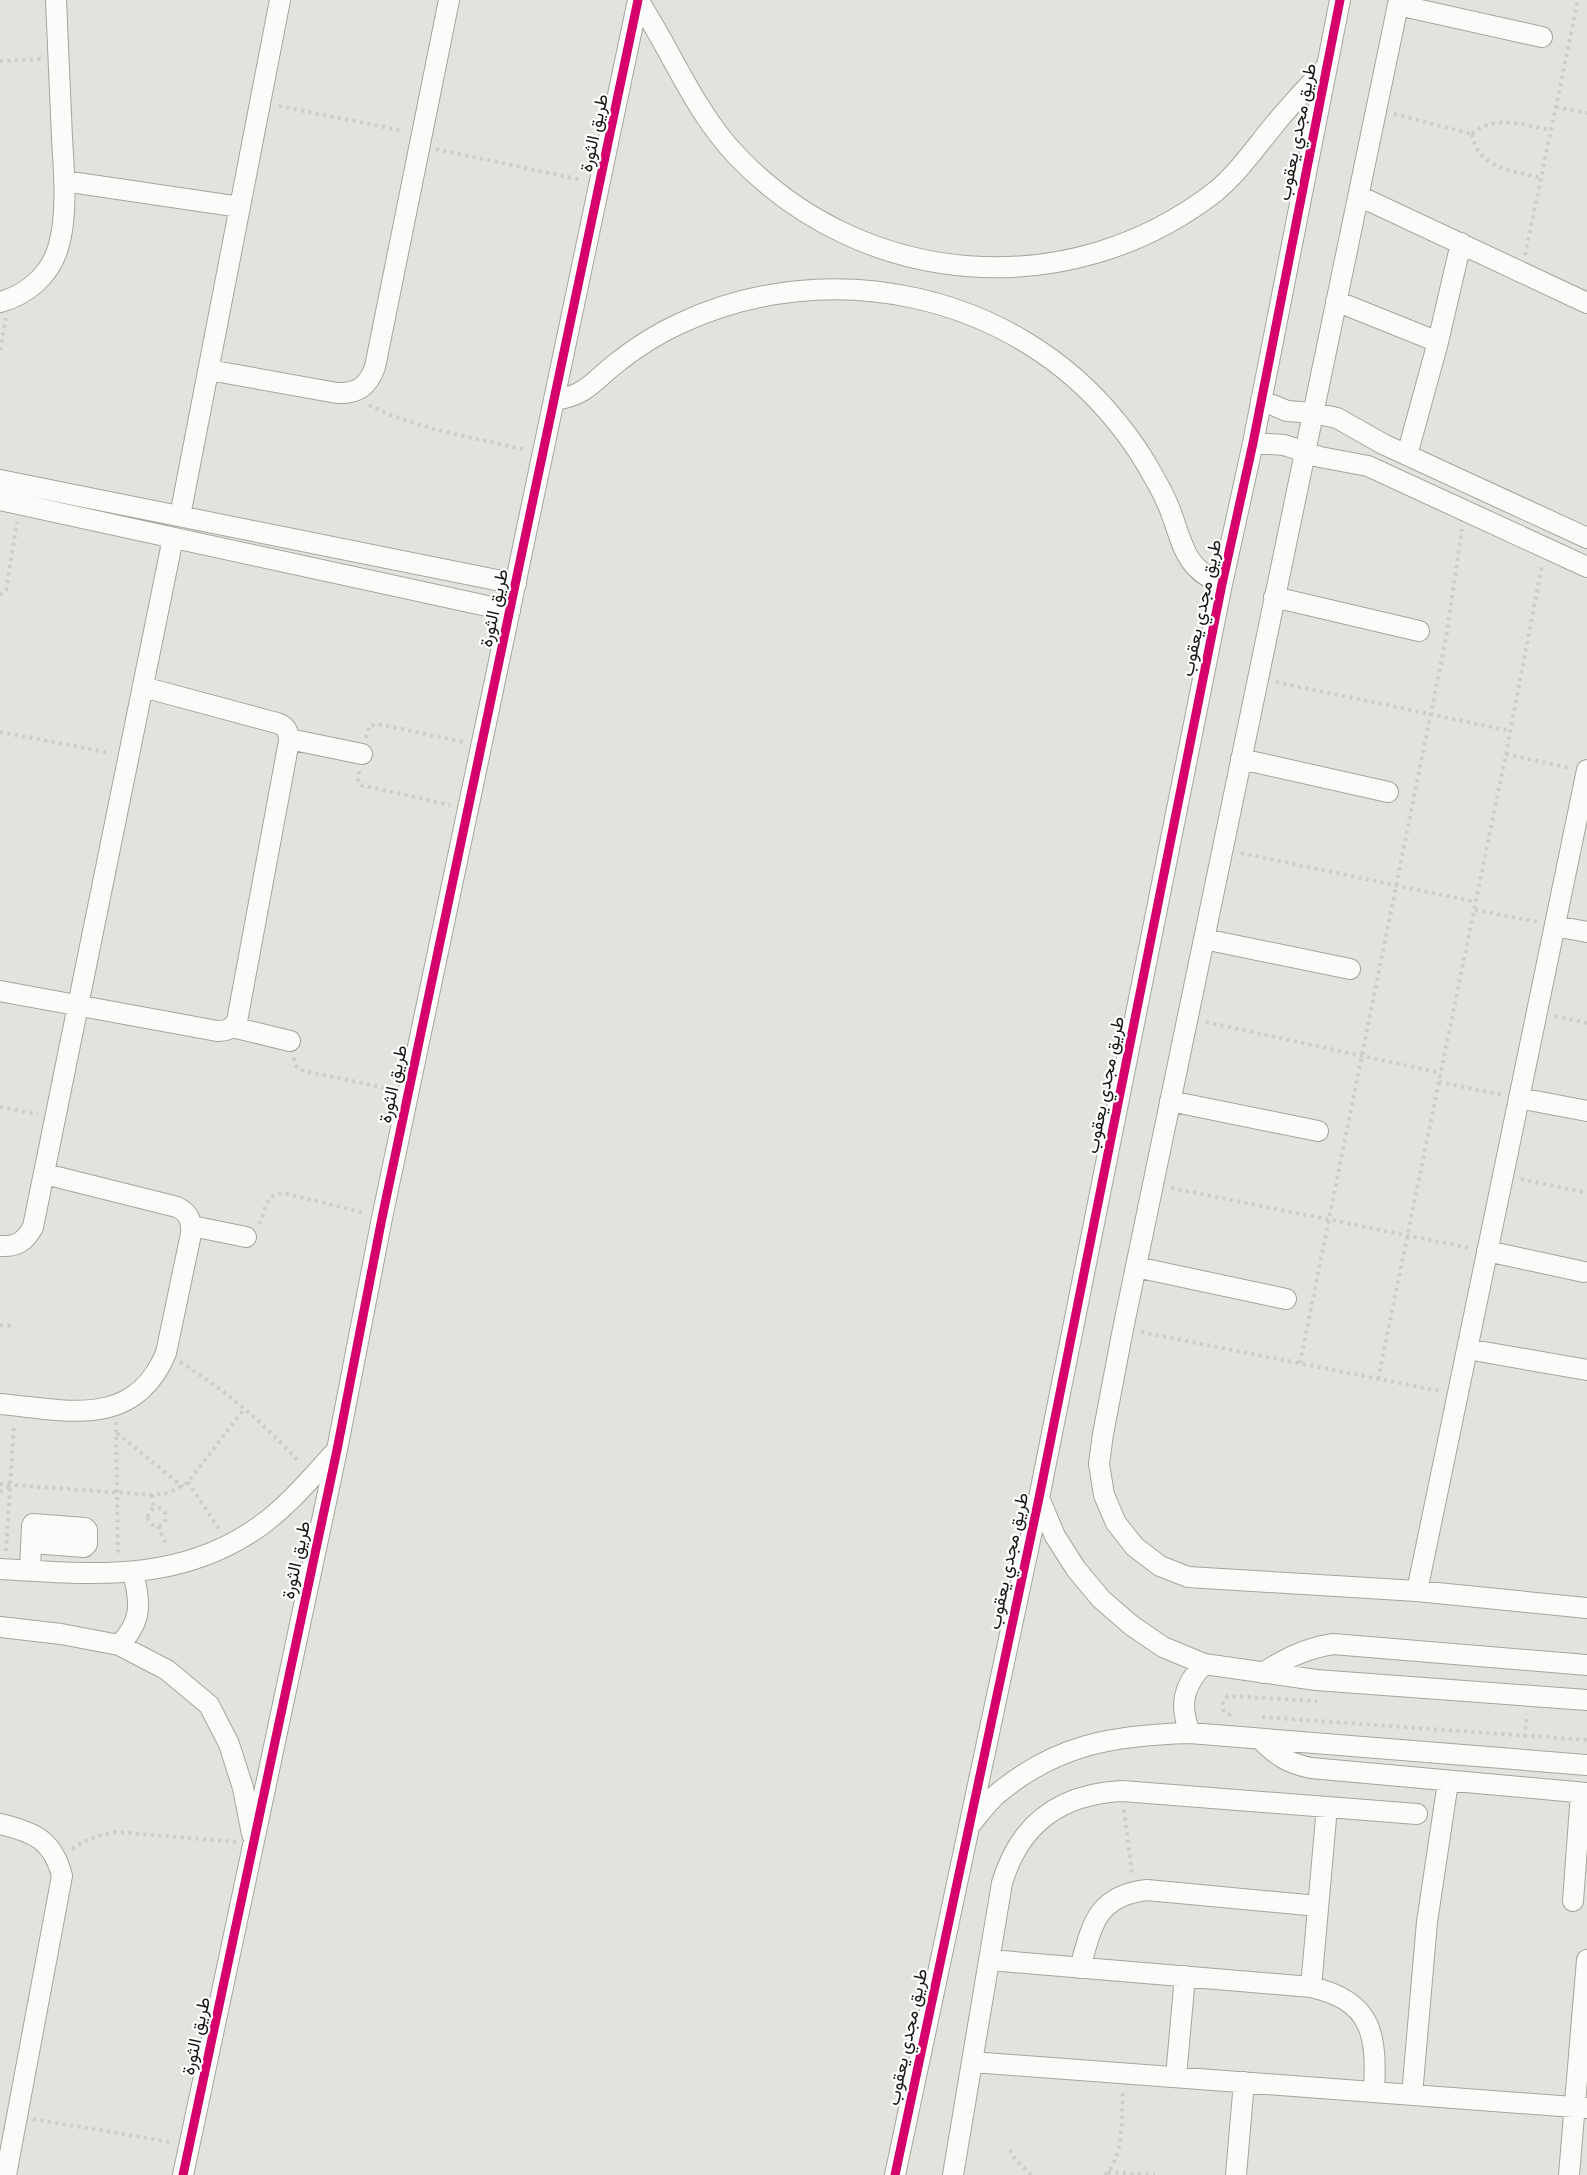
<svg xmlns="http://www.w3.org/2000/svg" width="1587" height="2175" font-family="'Fira Sans Condensed',Vazirmatn,sans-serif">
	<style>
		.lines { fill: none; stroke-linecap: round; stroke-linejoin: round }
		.minor-casing { stroke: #a5a5a0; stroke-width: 22 }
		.path { stroke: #ccccc9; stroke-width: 4; stroke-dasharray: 3 4.5; stroke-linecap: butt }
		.minor { stroke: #fbfbfa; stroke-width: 20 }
		.cycleway-casing { stroke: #fff; stroke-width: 13 }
		.cycleway { stroke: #d6006c; stroke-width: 9 }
		.labels { text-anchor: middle; stroke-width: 4.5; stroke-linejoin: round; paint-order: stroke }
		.street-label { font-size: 18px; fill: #181814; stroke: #fff }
	</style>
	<rect width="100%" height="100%" fill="#e3e3dd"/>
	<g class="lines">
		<defs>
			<path id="minor" d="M 638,0 C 672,52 694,111 737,156 C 864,289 1069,305 1215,192 C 1239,172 1255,148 1275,124 C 1291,104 1309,86 1326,67
				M 1399,0 L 1123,1329 L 1103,1434 L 1099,1464 L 1104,1495 L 1116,1523 L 1135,1547 L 1160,1566 L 1188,1577 L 1417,1591 L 1587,1608
				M 1398,5 L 1542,37
				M 64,181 L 240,207
				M 1359,196 L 1587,303
				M 1336,301 L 1438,342
				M 0,302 C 27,295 50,275 58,248 C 68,217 64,170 62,138 C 60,92 58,46 56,0
				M 209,370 L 337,393 C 358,394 368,386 375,367 L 449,0
				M 555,400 C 588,395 595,379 619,361 C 638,346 659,333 681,323 C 829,254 1013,293 1116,421 C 1131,439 1145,460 1156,481 C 1163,493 1169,506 1173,518 C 1184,550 1188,570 1222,584
				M 1261,400 L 1287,411 L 1314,413 L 1337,418 L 1383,444 L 1587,538
				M 1253,443 L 1284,445 L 1320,457 L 1368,466 L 1587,567
				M 1407,455 L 1438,342 L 1461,243
				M 0,480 L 516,584
				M 0,500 L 510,611
				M 180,516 L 280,0
				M 1274,597 L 1419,631
				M 289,739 L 362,754
				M 1241,759 L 1388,792
				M 1555,926 L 1587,932
				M 1204,939 L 1350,969
				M 0,991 L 217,1031 C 227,1031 231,1029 237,1021 L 289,741 C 289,731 286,726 277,723 L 143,687
				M 232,1027 L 290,1041
				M 1519,1098 L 1587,1111
				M 1170,1101 L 1318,1131
				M 192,1226 L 246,1237
				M 0,1246 C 16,1247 25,1242 33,1227 L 173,538
				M 1487,1251 L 1584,1272
				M 1136,1267 L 1286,1299
				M 1467,1349 L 1587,1370
				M 0,1404 C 66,1410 134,1430 166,1353 L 191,1234 C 192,1221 189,1213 177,1207 L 45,1174
				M 1039,1498 L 1055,1536 L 1076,1569 L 1101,1599 L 1131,1625 L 1163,1647 L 1204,1664 L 1316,1680 L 1587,1700
				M 0,1569 C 93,1574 179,1584 260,1526 C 289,1505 311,1478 335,1452
				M 30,1570 L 32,1526 L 33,1524 L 85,1528 L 87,1530 L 87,1544 L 84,1547 L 32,1543
				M 1417,1591 L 1587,770
				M 0,1627 L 61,1634 L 119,1645 L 167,1670 L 209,1705 L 229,1744 L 243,1788 L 252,1834
				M 119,1645 C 142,1622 141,1603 133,1573
				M 1263,1673 C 1285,1658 1306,1648 1333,1644 L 1587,1665
				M 1190,1733 C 1179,1705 1183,1686 1204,1664
				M 1260,1739 C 1277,1756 1287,1763 1311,1768 L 1587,1793
				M 0,1824 C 34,1832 53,1840 62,1876 L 6,2175
				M 969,1826 C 978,1816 986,1804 996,1795 C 1056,1744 1115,1735 1190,1733 L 1587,1765
				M 1573,1901 L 1581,1793
				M 990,1960 L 1311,1987 C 1373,2001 1377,2035 1374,2092
				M 1080,1968 C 1092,1925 1096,1896 1147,1890 L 1318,1906
				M 1311,1987 L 1327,1807
				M 972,2062 L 1587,2108
				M 1176,2077 L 1185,1976
				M 1412,2095 L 1427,1922 L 1448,1782
				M 183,2175 L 337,1450 L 382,1218 L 638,0
				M 895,2175 L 1039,1498 L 1222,584 L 1253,443 L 1340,0
				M 953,2175 L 1002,1883 C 1020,1823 1061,1794 1122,1791 L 1417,1814
				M 1236,2175 L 1244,2082
				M 1569,2175 L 1587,1960"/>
		</defs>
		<use href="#minor" class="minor-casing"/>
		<path class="path" d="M 0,61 L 41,59
			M 279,106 L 404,131
			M 1556,107 L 1587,113
			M 1394,114 L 1472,134
			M 1472,134 C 1479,170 1511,169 1541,178
			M 1472,134 C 1495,114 1523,125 1551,130
			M 436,149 L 582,180
			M 1525,255 L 1578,0
			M 0,350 L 6,318
			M 369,405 C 417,430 474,437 526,450
			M 0,595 L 6,590 L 7,584 L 17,522
			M 1276,682 L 1511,731
			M 0,732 L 111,753
			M 366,738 L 369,726 L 377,724 L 464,742
			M 1506,754 L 1570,768
			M 359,771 L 358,782 L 361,785 L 450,805
			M 1241,853 L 1476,902
			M 1475,910 L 1539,922
			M 1555,1016 L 1587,1023
			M 1206,1022 L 1441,1073
			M 294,1058 L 295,1065 L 300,1070 L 390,1089
			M 1439,1082 L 1503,1095
			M 0,1107 L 38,1114
			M 1521,1179 L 1587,1193
			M 1171,1188 L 1470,1248
			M 259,1224 C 266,1211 264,1195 283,1193 L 365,1213
			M 0,1325 L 15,1326
			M 1141,1332 L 1440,1391
			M 180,1362 C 225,1390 264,1423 300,1463
			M 1300,1363 L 1446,638 L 1462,529
			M 1378,1379 L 1506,754 L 1542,565
			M 116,1422 L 118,1556
			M 117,1433 L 183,1487
			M 188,1482 L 219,1529
			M 0,1484 L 152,1495 L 168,1493 L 188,1482 L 245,1408
			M 0,1492 L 10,1486
			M 152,1495 L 154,1509
			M148 1517a9 9 0 1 1 18 0a9 9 0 1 1-18 0Z
			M 158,1526 L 167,1547
			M 6,1551 L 14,1424
			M 1231,1715 C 1220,1713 1220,1703 1228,1696 L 1317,1701
			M 1262,1717 L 1587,1740
			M 1525,1737 L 1527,1714
			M 1124,1810 L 1132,1874
			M 72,1849 C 86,1839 99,1835 116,1832 L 237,1842
			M 33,2119 L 171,2142
			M 1010,2150 L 1015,2159 L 1031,2175
			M 1108,2172 L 1155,2175
			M 1105,2175 C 1125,2155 1121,2118 1123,2092"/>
		<use href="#minor" class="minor"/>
		<defs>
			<path id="cycleway" d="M 183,2175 L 337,1450 L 382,1218 L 638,0
				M 895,2175 L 1039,1498 L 1222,584 L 1253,443 L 1340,0"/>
		</defs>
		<use href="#cycleway" class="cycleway-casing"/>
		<use href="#cycleway" class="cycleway"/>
	</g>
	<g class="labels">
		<g class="street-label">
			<text transform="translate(1297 132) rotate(-79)" y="6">طريق مجدي يعقوب</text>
			<text transform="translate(594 133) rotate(-78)" y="6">طريق الثورة</text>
			<text transform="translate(494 608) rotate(-78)" y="6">طريق الثورة</text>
			<text transform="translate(1201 608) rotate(-78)" y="6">طريق مجدي يعقوب</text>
			<text transform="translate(393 1084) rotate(-78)" y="6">طريق الثورة</text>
			<text transform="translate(1105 1085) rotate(-79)" y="6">طريق مجدي يعقوب</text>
			<text transform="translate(296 1560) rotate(-78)" y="6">طريق الثورة</text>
			<text transform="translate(1008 1561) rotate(-78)" y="6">طريق مجدي يعقوب</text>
			<text transform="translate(196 2036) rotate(-78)" y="6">طريق الثورة</text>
			<text transform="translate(907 2037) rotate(-78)" y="6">طريق مجدي يعقوب</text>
		</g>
	</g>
</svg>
